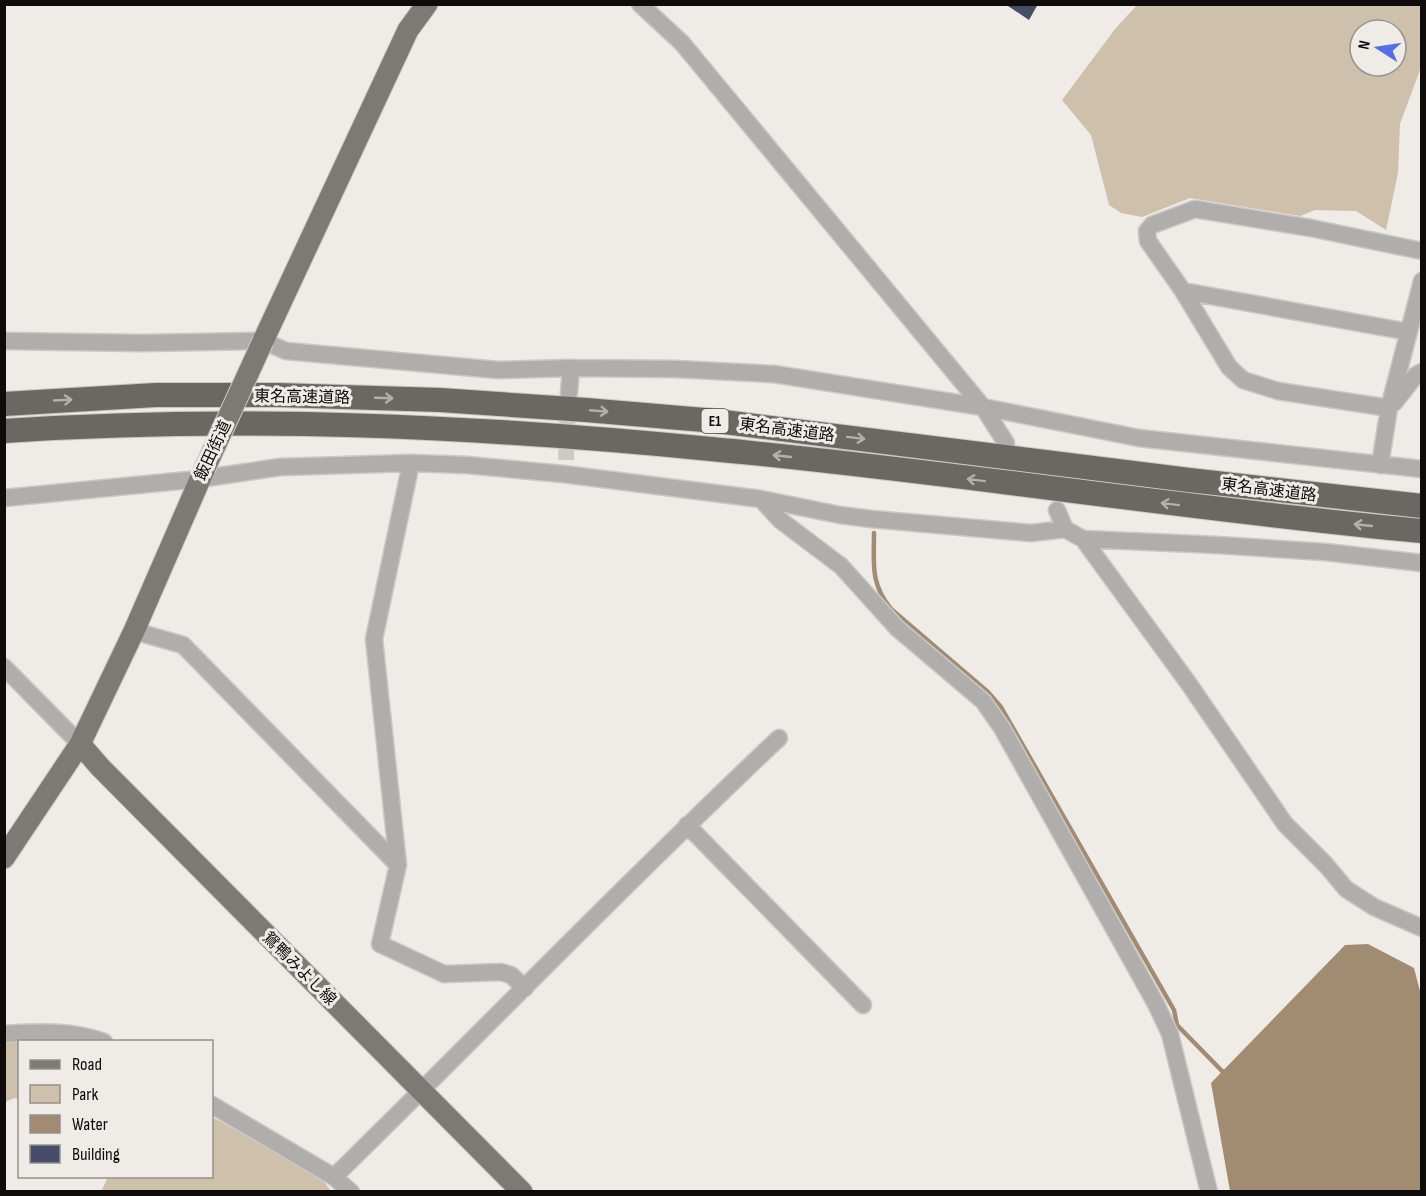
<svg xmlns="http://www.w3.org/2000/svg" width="1426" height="1196" font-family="'Sofia Sans Condensed','Noto Sans JP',sans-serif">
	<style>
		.green { fill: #cfc0ac; fill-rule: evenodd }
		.water { fill: #a18c72 }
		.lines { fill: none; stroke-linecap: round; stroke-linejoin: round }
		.stream { stroke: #a18c72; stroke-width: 4.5 }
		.building { fill: #454d68 }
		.minor-tunnel { stroke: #cdcac6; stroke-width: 16; stroke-dasharray: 16 8; stroke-linecap: butt }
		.minor-casing { stroke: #cbc7c4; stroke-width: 19 }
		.major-casing { stroke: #cbc7c4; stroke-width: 23 }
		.highway-casing { stroke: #cbc7c4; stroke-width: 26 }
		.minor { stroke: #afaeac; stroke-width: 16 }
		.major { stroke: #7d7a76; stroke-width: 21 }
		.highway { stroke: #6b6763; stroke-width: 24 }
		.major-bridge-casing { stroke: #cbc7c4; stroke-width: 23; stroke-linecap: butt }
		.major-bridge { stroke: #7d7a76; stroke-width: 21 }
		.oneway { stroke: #b4b0ac }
		.labels { text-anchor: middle; stroke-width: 6; stroke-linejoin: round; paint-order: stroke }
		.shield { fill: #efebe7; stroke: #514f4d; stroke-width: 1.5 }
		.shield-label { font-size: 15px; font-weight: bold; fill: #0d0c0b }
		.street-label { font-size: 16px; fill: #0d0c0b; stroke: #efebe7 }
	</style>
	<rect width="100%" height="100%" fill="#efebe7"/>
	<path class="green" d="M 1137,5 L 1421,5 L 1421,67 L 1400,124 L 1398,173 L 1386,230 L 1356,211 L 1315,210 L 1300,216 L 1190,198 L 1142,217 L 1121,213 L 1109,205 L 1091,135 L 1062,100 L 1115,29 ZM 1360,30 L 1396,30 L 1396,66 L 1360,66 Z
		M 4,1034 L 49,1041 L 20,1042 L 19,1099 L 15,1098 L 5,1102 Z
		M 212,1117 L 319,1175 L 331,1191 L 101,1192 L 108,1177 L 212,1176 Z"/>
	<path class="water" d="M 1368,944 L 1414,968 L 1421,995 L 1421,1191 L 1230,1191 L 1211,1083 L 1345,945 Z"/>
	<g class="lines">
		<path class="stream" d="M 874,533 C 874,564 870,583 891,609 L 988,692 L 1001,707 L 1174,1010 L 1177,1025 L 1222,1071 L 1227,1074"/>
	</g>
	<path class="building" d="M 1005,4 L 1038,4 L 1029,20 Z"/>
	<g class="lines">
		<path class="minor-tunnel" d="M 566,460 L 568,398"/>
		<defs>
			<path id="minor" d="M 640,4 L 682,43 L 983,407 L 1006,443
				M 1183,291 L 1409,332
				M 4,341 L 142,343 L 263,341 L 286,351 L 498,370 L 571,368 L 675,369 L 774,374 L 983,407 L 1139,438 L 1422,469
				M 569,393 L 571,368
				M 1394,403 L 1416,375 L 1422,372
				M 1389,408 L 1278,391 L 1243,380 L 1229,367 L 1183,291 L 1148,241 L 1147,231 L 1152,225 L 1195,209 L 1311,228 L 1422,251
				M 411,463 L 374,639 L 398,865 L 380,944 L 444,974 L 501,972 L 511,975 L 525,988
				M 1380,465 L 1389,408 L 1422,281
				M 4,498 L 199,479 L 280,467 L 411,463 L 467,465 L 563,474 L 761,499 L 840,515 L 871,519 L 1031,533 L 1065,529 L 1083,539 L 1189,684 L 1285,824 L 1326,865 L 1346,889 L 1374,907 L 1422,928
				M 761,499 L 780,520 L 841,566 L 897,628 L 983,701 L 1002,728 L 1156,1004 L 1170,1034 L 1209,1192
				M 1057,510 L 1065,529
				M 1083,539 L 1217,545 L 1325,552 L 1422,563
				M 134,631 L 183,645 L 398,865
				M 4,667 L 80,744
				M 687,825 L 863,1005
				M 4,1034 C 38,1032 72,1030 104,1042
				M 212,1105 L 334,1177 L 351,1192
				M 334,1177 C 483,1031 627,881 779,738"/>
			<path id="major" d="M 263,341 L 408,30 L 427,4
				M 80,744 L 100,767 L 522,1192
				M 4,858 L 80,744 L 134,631 L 205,468"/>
			<path id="highway" d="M 4,404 L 156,395 L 278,395 L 440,400 L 586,410 L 716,421 L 1189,480 L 1422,506
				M 4,431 C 240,415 476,426 711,449 C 949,471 1184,509 1422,531"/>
		</defs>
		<use href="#minor" class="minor-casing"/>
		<use href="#major" class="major-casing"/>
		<use href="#highway" class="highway-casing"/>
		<use href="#minor" class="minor"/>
		<use href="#major" class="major"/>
		<use href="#highway" class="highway"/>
		<defs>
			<path id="major-bridge" d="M 205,468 L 263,341"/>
		</defs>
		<use href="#major-bridge" class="major-bridge-casing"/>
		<use href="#major-bridge" class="major-bridge"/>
	</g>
	<defs><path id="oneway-shaft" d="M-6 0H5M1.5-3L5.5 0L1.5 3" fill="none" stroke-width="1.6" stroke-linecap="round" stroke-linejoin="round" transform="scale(1.5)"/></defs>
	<g class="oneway">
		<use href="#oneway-shaft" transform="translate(384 398) rotate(2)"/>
		<use href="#oneway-shaft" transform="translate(63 400) rotate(-3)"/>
		<use href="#oneway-shaft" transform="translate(599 411) rotate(5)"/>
		<use href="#oneway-shaft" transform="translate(856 438) rotate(7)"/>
		<use href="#oneway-shaft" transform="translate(782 456) rotate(-174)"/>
		<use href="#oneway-shaft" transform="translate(976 480) rotate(-173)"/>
		<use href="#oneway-shaft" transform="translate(1170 504) rotate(-173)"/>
		<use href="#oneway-shaft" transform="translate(1363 525) rotate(-174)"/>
	</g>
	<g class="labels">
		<rect class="shield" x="701.5" y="409" width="27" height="24" rx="4.5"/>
		<g class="shield-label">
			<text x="715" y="426">E1</text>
		</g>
		<g class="street-label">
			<text transform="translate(302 396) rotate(1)" y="6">東名高速道路</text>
			<text transform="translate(787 429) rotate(7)" y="6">東名高速道路</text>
			<text transform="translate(212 450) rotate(-65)" y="6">飯田街道</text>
			<text transform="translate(1269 489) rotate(7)" y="6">東名高速道路</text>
			<text transform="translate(300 968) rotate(45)" y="6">鴛鴨みよし線</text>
		</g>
	</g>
	<rect width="1426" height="1196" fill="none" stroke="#0d0c0b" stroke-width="12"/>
	<rect x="18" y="1040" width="195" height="138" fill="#efebe7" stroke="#95928f" stroke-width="1.5"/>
	<rect x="30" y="1060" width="30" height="9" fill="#7d7a76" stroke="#95928f" stroke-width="1.5"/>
	<text x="72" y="1070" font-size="18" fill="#0d0c0b">Road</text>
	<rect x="30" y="1085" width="30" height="18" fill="#cfc0ac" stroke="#95928f" stroke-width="1.5"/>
	<text x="72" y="1100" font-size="18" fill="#0d0c0b">Park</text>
	<rect x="30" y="1115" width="30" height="18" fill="#a18c72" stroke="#95928f" stroke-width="1.5"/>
	<text x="72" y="1130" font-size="18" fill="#0d0c0b">Water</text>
	<rect x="30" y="1145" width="30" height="18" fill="#454d68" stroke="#95928f" stroke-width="1.5"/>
	<text x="72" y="1160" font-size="18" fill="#0d0c0b">Building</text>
	<g transform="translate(1378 48) rotate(282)"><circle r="28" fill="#efebe7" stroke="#95928f" stroke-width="1.5"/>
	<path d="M0-4.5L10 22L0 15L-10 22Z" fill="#556fe5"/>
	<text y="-9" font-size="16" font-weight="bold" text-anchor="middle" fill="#0d0c0b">N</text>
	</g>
</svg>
